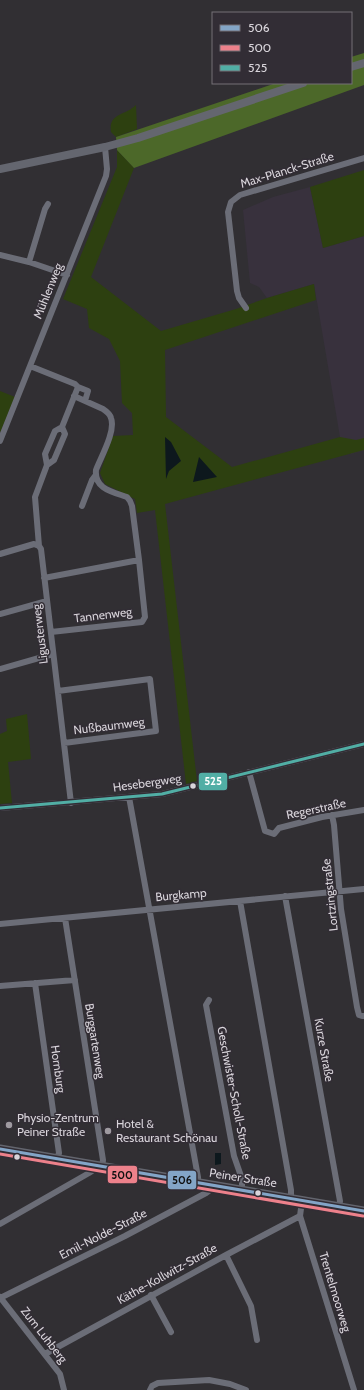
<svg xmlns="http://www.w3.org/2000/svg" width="364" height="1390" font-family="Cabin,sans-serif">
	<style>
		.built { fill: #38313d }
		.green { fill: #2d4010 }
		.forest { fill: #4c6829 }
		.water { fill: #0d181d }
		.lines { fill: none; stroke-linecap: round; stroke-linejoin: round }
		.minor { stroke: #6b6d77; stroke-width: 6 }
		.secondary { stroke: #64666f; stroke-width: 8 }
		.primary { stroke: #63656e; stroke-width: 9 }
		.bus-1-casing { stroke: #322d35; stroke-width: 6 }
		.bus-2-casing { stroke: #322d35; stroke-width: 6 }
		.bus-3-casing { stroke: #322d35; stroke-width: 6 }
		.bus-1 { stroke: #83a5c7; stroke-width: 3 }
		.bus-2 { stroke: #ed818b; stroke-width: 3 }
		.bus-3 { stroke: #51aea5; stroke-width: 3 }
		.bus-dot { fill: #d8d4da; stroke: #322d35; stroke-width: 1.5 }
		.poi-dot { fill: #9e9aa0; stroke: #322d35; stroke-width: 1.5 }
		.labels { text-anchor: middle; stroke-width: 3; stroke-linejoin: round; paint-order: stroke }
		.street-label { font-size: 12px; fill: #d8d4da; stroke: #322d35 }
		.poi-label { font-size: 12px; fill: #d8d4da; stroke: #322d35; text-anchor: start }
		.line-badge { stroke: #322d35; stroke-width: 1.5 }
		.badge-label { font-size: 11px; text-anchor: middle; font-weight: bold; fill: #fff }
		.pale-badge-label { font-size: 11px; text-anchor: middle; font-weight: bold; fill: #111 }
	</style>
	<rect width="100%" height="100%" fill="#312f33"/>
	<path class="built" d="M 310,187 L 323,248 L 364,236 L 364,450 L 351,454 L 340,437 L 314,284 L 267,298 L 259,287 L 250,283 L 243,210 L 273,197 Z"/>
	<path class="green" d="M 136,105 L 137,129 L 116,137 L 111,132 C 108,113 125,116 136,105 Z
		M 117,150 L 134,168 L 91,277 L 161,331 L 236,309 L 267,298 L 314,284 L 316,300 L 165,350 L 166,417 L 232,467 L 340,437 L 356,440 L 364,438 L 364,450 L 165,504 L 197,781 L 186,784 L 155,510 L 137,513 L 135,499 L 105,484 L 100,473 L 113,436 L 133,435 L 132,413 L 122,403 L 120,361 L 109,339 L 89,328 L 87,309 L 63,299 L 117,167 Z
		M 364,170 L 364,236 L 323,248 L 310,187 Z
		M 0,391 L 15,397 L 0,433 Z
		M 27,714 L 31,759 L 8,762 L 12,803 L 0,804 L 0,734 L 7,731 L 6,719 Z"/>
	<path class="forest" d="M 364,53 L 364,85 L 134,168 L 117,150 L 116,137 L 276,83 L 351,83 L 351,57 Z"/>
	<path class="water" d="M 165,437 L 171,442 L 181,461 L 169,471 L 166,479 Z
		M 199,457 L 217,477 L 193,482 Z
		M 215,1153 L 221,1153 L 221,1164 L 215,1165 Z"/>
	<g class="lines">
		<path class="minor" d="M 0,255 L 29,262 L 67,275
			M 29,262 L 45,209 L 48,204
			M 246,308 L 239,298 L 237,291 L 228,212 L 231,202 L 240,195 L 364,158
			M 30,366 L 75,384 L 78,387 L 62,427 L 55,431 L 45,454 L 47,465 L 35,497 L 39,546 L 41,549 L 71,803
			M 78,387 L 88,391 L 85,401
			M 74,396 L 103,409 C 106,411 110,414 111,418 C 116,431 101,457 96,470 C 94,489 113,492 127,497 L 130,501 L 132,506 L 139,560
			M 0,441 L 106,176 L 107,169 L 105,147
			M 47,465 L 54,460 L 65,434 L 62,427
			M 82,506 L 92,480 L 95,476
			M 0,554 L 34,544 L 39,546
			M 44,578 L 139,560 L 145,617 L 142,622 L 51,632
			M 0,614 L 47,601
			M 0,669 L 53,654
			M 58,691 L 150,679 L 156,731 L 64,743
			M 249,772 L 265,831 L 274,834 L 279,828 L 322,817 L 364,810
			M 129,797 L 198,1177 L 198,1183
			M 0,808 L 162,794 L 364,744
			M 332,815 L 334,825 L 341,909 L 357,1007 L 359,1015 L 362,1016 L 364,1016
			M 285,896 L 340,1201 L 339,1207
			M 240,901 L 291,1190 L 291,1198
			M 65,918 L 103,1160 L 102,1167
			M 0,924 L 364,889
			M 35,983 L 59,1153 L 57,1159
			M 0,986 L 75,980
			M 209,1000 L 206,1005 L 234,1156 L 242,1179 L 242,1190
			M 302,1201 L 300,1216 L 354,1390
			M 0,1224 L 89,1173 L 92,1171 L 94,1165
			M 226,1255 L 251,1306 L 257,1340
			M 151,1295 L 171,1332
			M 0,1297 L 60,1374 L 64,1390
			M 0,1298 L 125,1236 L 206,1193 L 210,1190 L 212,1185
			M 45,1354 L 226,1255 L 300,1216
			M 150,1390 L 152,1386 L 158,1383 L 209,1380 L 230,1384 L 246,1390"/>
		<path class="secondary" d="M 351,67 L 364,63
			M 0,169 L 105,147 L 138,138 L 303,83"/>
		<path class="primary" d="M 0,1149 L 364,1211"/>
		<defs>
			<path id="bus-1" d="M 0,1149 L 364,1211"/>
			<path id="bus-2" d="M 0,1154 L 363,1216"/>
			<path id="bus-3" d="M 0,808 L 162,794 L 364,744"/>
		</defs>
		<use href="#bus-1" class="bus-1-casing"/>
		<use href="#bus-2" class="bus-2-casing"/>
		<use href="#bus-3" class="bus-3-casing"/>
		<use href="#bus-1" class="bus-1"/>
		<use href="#bus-2" class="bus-2"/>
		<use href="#bus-3" class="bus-3"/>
	</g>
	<g class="bus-dot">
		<circle cx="193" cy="786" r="3.5"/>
		<circle cx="17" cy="1157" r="3.5"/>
		<circle cx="258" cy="1193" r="3.5"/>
	</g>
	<g class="poi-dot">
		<circle cx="9" cy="1125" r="4"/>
		<circle cx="108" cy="1131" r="4"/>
	</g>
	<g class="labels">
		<g class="street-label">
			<text transform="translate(287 170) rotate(-17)" y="4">Max-Planck-Straße</text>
			<text transform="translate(48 291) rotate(-68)" y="4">Mühlenweg</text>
			<text transform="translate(103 615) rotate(-7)" y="4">Tannenweg</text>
			<text transform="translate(40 634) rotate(-97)" y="4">Ligusterweg</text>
			<text transform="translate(109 726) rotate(-7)" y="4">Nußbaumweg</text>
			<text transform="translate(147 783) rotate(-8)" y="4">Hesebergweg</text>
			<text transform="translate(316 809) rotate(-12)" y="4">Regerstraße</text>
			<text transform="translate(181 895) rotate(-5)" y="4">Burgkamp</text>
			<text transform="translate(330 895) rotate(-96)" y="4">Lortzingstraße</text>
			<text transform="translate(95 1041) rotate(81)" y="4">Burggartenweg</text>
			<text transform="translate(324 1050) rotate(80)" y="4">Kurze Straße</text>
			<text transform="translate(58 1069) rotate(82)" y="4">Hornburg</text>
			<text transform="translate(234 1093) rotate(79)" y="4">Geschwister-Scholl-Straße</text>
			<text transform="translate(243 1178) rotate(9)" y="4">Peiner Straße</text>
			<text transform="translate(103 1234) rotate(-27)" y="4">Emil-Nolde-Straße</text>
			<text transform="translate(167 1274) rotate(-29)" y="4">Käthe-Kollwitz-Straße</text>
			<text transform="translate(335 1292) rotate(73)" y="4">Trentelmoorweg</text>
			<text transform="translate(44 1335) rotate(52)" y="4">Zum Luhberg</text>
		</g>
		<g class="poi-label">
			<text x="17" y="1122">Physio-Zentrum<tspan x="17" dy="14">Peiner Straße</tspan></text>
			<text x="116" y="1128">Hotel &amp;<tspan x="116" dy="14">Restaurant Schönau</tspan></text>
		</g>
	</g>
	<g class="line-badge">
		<rect x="198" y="772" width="30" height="19" rx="4" fill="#51aea5"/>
		<rect x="107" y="1165" width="31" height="19" rx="4" fill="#ed818b"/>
		<rect x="167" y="1170" width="30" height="20" rx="4" fill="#83a5c7"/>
	</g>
	<g class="badge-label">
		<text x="213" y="785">525</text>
	</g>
	<g class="pale-badge-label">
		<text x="122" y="1179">500</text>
		<text x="182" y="1184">506</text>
	</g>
	<rect x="212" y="12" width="140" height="72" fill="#322d35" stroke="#747077"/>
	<rect x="220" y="25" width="20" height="6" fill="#83a5c7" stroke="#747077"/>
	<text x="248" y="32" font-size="12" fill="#d8d4da">506</text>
	<rect x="220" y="45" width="20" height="6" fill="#ed818b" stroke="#747077"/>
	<text x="248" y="52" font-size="12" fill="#d8d4da">500</text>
	<rect x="220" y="65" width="20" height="6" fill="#51aea5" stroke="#747077"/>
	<text x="248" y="72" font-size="12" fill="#d8d4da">525</text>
</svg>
